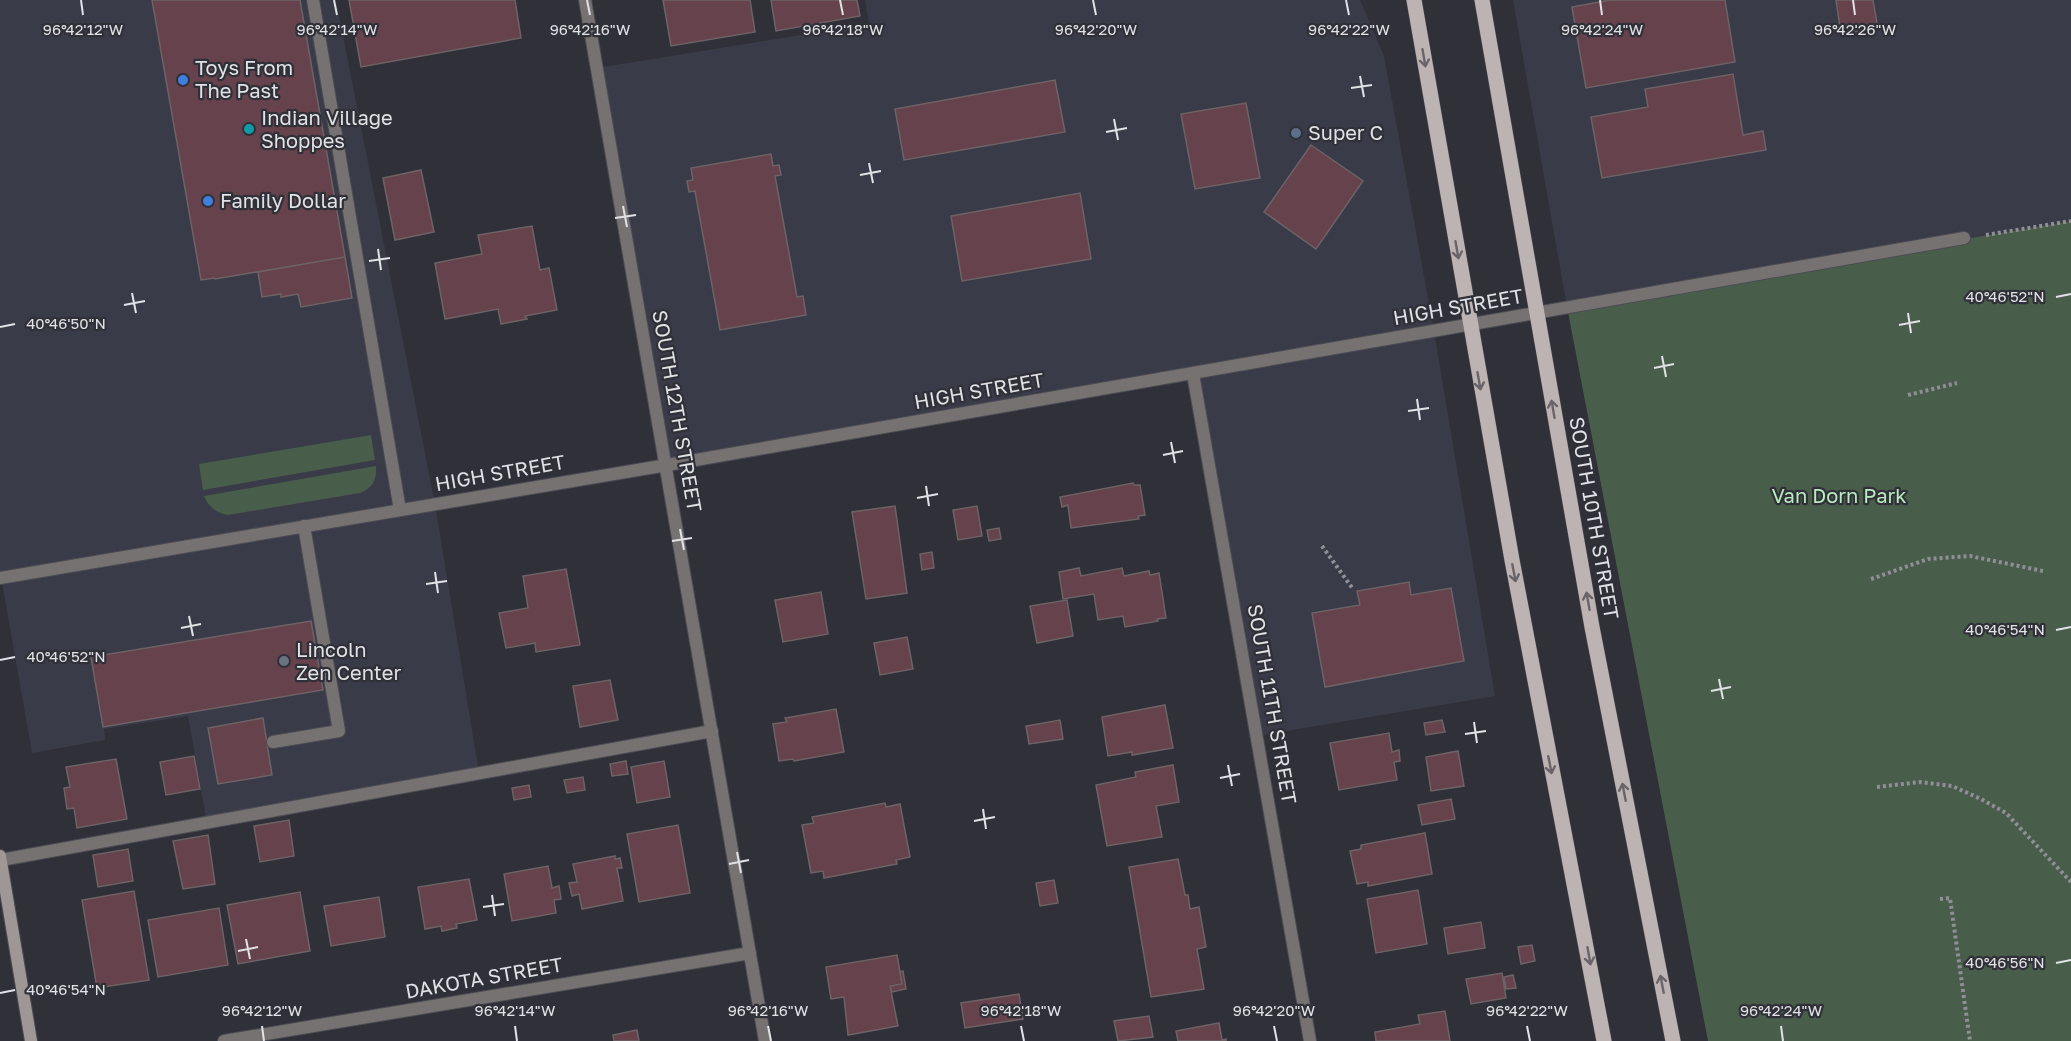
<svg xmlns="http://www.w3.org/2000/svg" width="2071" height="1041" font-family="'Golos Text',sans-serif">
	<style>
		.built { fill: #3a3b48 }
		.green { fill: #495d4b }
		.building { fill: #65424c; stroke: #6d6366; stroke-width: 1.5 }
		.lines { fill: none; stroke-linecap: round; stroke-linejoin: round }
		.lane-casing { stroke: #4c4c54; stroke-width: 14 }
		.street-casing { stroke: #4c4c54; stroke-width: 14 }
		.secondary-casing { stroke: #4c4c54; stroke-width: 14 }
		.primary-casing { stroke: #4c4c54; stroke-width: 16 }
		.path { stroke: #8f8f95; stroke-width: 4; stroke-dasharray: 3 3; stroke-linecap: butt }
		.lane { stroke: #777272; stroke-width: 12 }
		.street { stroke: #777272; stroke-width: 12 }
		.secondary { stroke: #9e9796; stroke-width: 12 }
		.primary { stroke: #bdb3b2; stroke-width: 15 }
		.oneway { stroke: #686469 }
		.ticks { fill: none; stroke: #e1e2e6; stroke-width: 2 }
		.shop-dot { fill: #3f7fe0; stroke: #303038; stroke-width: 2 }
		.culture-dot { fill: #0f9aa8; stroke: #303038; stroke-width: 2 }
		.service-dot { fill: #5c6f8a; stroke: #303038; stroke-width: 2 }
		.worship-dot { fill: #6b7280; stroke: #303038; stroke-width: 2 }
		.labels { text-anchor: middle; stroke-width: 4.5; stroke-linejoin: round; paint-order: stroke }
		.poi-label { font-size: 20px; fill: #e1e2e6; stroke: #303038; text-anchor: start }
		.street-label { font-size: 20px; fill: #e1e2e6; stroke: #303038 }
		.park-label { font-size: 20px; fill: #b8ebbd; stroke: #303038 }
		.ticks-label { font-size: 15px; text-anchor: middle; fill: #e1e2e6; stroke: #303038; stroke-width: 4.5; stroke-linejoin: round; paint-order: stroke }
	</style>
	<rect width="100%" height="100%" fill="#303038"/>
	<path class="built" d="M 0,0 L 336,0 L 435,504 L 479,773 L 207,823 L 188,716 L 104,729 L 105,740 L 32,753 L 0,571 Z
		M 865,0 L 1360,0 L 1384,56 L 1434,331 L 1495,696 L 1257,736 L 1193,374 L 667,465 L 597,68 L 869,24 Z
		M 1513,0 L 2071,0 L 2071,221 L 1567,307 Z"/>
	<path class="green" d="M 2071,221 L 2071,1041 L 1708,1041 L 1567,307 Z
		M 371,435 L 375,460 L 203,490 L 199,464 Z
		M 376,466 C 377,479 373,488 360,493 L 228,515 C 217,513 208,507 204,496 Z"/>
	<path class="building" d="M 152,0 L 300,0 L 345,257 L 215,279 L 214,278 L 201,280 Z
		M 349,0 L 515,0 L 521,38 L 361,67 Z
		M 663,0 L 750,0 L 755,32 L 671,46 Z
		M 771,0 L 857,0 L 860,16 L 776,31 Z
		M 1610,0 L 1725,0 L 1735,62 L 1586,88 L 1572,7 Z
		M 1836,0 L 1873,0 L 1878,29 L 1841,34 Z
		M 1733,74 L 1743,135 L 1763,131 L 1766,150 L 1602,178 L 1591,117 L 1648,107 L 1645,89 Z
		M 1055,80 L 1065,132 L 904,160 L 895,109 Z
		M 1246,103 L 1260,178 L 1195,189 L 1181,114 Z
		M 1311,145 L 1363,181 L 1316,249 L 1264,212 Z
		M 771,154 L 773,166 L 779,165 L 781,175 L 775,176 L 797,297 L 803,296 L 806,315 L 720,330 L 695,191 L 689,192 L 687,181 L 693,180 L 691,168 Z
		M 421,170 L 434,232 L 395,240 L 383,178 Z
		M 1080,193 L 1091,259 L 962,281 L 951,216 Z
		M 532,226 L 540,270 L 549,268 L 557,310 L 525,316 L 527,319 L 501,324 L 498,309 L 445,319 L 435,263 L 482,254 L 478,235 Z
		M 345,257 L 352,298 L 301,307 L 298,294 L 281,297 L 281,294 L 262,297 L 258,272 Z
		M 1133,483 L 1134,485 L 1140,485 L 1145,515 L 1138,516 L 1139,519 L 1071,528 L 1068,505 L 1062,507 L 1060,497 Z
		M 895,506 L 907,593 L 866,599 L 852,512 Z
		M 977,506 L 982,536 L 958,540 L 953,510 Z
		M 999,528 L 1001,539 L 989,541 L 987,530 Z
		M 932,552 L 934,568 L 922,570 L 920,554 Z
		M 1079,568 L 1081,576 L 1122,568 L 1124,576 L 1149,571 L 1150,575 L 1159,573 L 1166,618 L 1157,619 L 1158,621 L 1125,627 L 1123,616 L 1098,620 L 1094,594 L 1063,599 L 1059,572 Z
		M 566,569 L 580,645 L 536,652 L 535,643 L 506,648 L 499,613 L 528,608 L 523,576 Z
		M 1409,582 L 1411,595 L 1451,588 L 1464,661 L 1325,687 L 1312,613 L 1360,605 L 1357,591 Z
		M 821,592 L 828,634 L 783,642 L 775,600 Z
		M 1067,600 L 1073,636 L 1037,643 L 1030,606 Z
		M 311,621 L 323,690 L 103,727 L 91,657 Z
		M 907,637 L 913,669 L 880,675 L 874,643 Z
		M 610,680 L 618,720 L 580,727 L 573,686 Z
		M 1165,705 L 1173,748 L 1132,755 L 1132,752 L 1108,756 L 1102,717 Z
		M 836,709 L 844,752 L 794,761 L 793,759 L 779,761 L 773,724 L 787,722 L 785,718 Z
		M 263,718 L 272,775 L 218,784 L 208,728 Z
		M 1060,720 L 1063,739 L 1029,744 L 1026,726 Z
		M 1442,720 L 1445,732 L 1426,735 L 1424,723 Z
		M 1389,733 L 1392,752 L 1399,750 L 1400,761 L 1394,762 L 1397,780 L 1339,790 L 1330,743 Z
		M 1458,751 L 1464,786 L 1431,791 L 1426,757 Z
		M 194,756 L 200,789 L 166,795 L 160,762 Z
		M 116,759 L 127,819 L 77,828 L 74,808 L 67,809 L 64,788 L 70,787 L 66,767 Z
		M 626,761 L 628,774 L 612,776 L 610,764 Z
		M 664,761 L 670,797 L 637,803 L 631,767 Z
		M 1173,765 L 1179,802 L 1156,806 L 1162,837 L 1107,846 L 1096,785 L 1136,777 L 1135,772 Z
		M 583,777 L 585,790 L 567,793 L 564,780 Z
		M 529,785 L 531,797 L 514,800 L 512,788 Z
		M 1451,799 L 1455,819 L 1422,825 L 1418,805 Z
		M 885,803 L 886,807 L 900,804 L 910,857 L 896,860 L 897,864 L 824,878 L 823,871 L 811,873 L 802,825 L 814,823 L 812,817 Z
		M 289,820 L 294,856 L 260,862 L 254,826 Z
		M 678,825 L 690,893 L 639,902 L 627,834 Z
		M 1425,833 L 1432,874 L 1368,886 L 1368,882 L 1357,884 L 1350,851 L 1361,849 L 1361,845 Z
		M 208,835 L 215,884 L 183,889 L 173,841 Z
		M 128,849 L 133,881 L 98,887 L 93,855 Z
		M 615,856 L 615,859 L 620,858 L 622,868 L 617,868 L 623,901 L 582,909 L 579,894 L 572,896 L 569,883 L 577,882 L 573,864 Z
		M 1178,859 L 1185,895 L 1188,895 L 1190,909 L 1199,907 L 1206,947 L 1197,949 L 1204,989 L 1151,997 L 1129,867 Z
		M 548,866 L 552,888 L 559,886 L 561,899 L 554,900 L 556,913 L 512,921 L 504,874 Z
		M 469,879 L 477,920 L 456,924 L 457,928 L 442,931 L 441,926 L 425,929 L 418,887 Z
		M 1054,880 L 1058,903 L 1040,906 L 1036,883 Z
		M 1418,890 L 1427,944 L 1376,953 L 1367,899 Z
		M 134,891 L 149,980 L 97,988 L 82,900 Z
		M 300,892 L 310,951 L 238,964 L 227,905 Z
		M 379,897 L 385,937 L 331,946 L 324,906 Z
		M 219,908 L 228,965 L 158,977 L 148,920 Z
		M 1481,922 L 1485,948 L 1448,954 L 1444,928 Z
		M 1532,945 L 1535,961 L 1521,964 L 1518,947 Z
		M 897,955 L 902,984 L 890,986 L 898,1026 L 848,1035 L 844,997 L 831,999 L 826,967 Z
		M 903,971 L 906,989 L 892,992 L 890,986 L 902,984 L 900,972 Z
		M 1502,973 L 1506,998 L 1471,1004 L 1466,979 Z
		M 1513,975 L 1516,988 L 1506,989 L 1504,977 Z
		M 1019,994 L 1023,1019 L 965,1028 L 961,1003 Z
		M 1445,1011 L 1450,1041 L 1376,1041 L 1375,1032 L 1420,1024 L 1418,1015 Z
		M 1149,1016 L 1153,1037 L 1118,1041 L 1114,1021 Z
		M 1219,1023 L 1222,1040 L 1226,1039 L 1226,1041 L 1178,1041 L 1176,1031 Z
		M 637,1030 L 639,1041 L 614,1041 L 613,1035 Z"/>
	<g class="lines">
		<defs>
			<path id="lane" d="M 313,0 L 400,510
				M 273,742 L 339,731 L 304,526
				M 1,860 L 712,731"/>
			<path id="street" d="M 585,0 L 765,1041
				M 1193,374 L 1310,1041
				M 0,578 L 667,465 L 1964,238
				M 224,1041 L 750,953"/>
			<path id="secondary" d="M 0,856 L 31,1041"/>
			<path id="primary" d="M 1414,0 L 1512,560 L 1604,1041
				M 1482,0 L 1592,627 L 1673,1041"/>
		</defs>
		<use href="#lane" class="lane-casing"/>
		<use href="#street" class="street-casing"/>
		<use href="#secondary" class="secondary-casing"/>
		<use href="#primary" class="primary-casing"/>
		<path class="path" d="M 1986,235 L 2071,221
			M 1908,395 L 1957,383
			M 1322,546 L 1353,589
			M 1871,579 L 1928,559 L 1970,556 L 2043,571
			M 1877,787 L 1920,782 L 1952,786 L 1981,799 L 2006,813 L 2071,882
			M 1940,899 L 1950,898 L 1970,1041"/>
		<use href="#lane" class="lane"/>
		<use href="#street" class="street"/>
		<use href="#secondary" class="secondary"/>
		<use href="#primary" class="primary"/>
	</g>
	<defs><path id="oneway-shaft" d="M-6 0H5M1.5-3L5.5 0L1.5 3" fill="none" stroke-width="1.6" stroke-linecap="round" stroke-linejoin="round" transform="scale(1.5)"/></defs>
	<g class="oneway">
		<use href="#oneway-shaft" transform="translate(1424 58) rotate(80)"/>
		<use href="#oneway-shaft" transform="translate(1457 250) rotate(80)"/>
		<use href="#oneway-shaft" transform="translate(1479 381) rotate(80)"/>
		<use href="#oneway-shaft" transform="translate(1553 409) rotate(-100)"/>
		<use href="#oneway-shaft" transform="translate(1514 573) rotate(79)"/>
		<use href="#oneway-shaft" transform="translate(1588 601) rotate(-100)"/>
		<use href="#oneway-shaft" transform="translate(1550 765) rotate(79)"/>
		<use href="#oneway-shaft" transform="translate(1624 792) rotate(-101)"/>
		<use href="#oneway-shaft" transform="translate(1589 956) rotate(80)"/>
		<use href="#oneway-shaft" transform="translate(1662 984) rotate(-101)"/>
	</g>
	<path class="ticks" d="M 81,0 L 83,15M 334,0 L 337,15M 587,0 L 590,15M 840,0 L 843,15M 1093,0 L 1096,15M 1346,0 L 1349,15M 1600,0 L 1602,15M 1853,0 L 1855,15M 1360,76 L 1364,97M 1351,88 L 1372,85M 1114,119 L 1118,140M 1106,132 L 1127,128M 869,163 L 873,183M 860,175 L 881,171M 623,206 L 627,227M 615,218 L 636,215M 378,249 L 381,270M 369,261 L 390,258M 132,293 L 136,313M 2056,297 L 2071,294M 124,305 L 145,301M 1908,313 L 1911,333M 1899,325 L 1920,321M 0,327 L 15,324M 1662,356 L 1666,377M 1654,368 L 1674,364M 1417,399 L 1420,420M 1408,411 L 1429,408M 1171,442 L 1175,463M 1163,455 L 1183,451M 926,486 L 929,506M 917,498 L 938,494M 680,529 L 684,550M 672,541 L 692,538M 435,572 L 438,593M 426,584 L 447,581M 189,616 L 193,636M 181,628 L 201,624M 2056,630 L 2071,627M 0,660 L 15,657M 1719,679 L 1723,699M 1711,691 L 1731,687M 1474,722 L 1477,743M 1465,734 L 1486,731M 1228,765 L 1232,786M 1220,778 L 1240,774M 983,809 L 986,829M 974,821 L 995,817M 737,852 L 741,873M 729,864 L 749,860M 492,895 L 495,916M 483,907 L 504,904M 246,939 L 250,959M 238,951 L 258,947M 2056,963 L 2071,960M 0,993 L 15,990M 262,1026 L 264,1041M 515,1026 L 517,1041M 768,1026 L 771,1041M 1021,1026 L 1024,1041M 1274,1026 L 1277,1041M 1527,1026 L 1530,1041M 1781,1026 L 1783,1041"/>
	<g class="shop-dot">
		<circle cx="183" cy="80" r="6"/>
		<circle cx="208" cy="201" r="6"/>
	</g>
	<circle class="culture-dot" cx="249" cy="129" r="6"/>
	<circle class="service-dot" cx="1296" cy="133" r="6"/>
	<circle class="worship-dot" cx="284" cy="661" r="6"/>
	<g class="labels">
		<g class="poi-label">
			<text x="195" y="75">Toys From<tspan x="195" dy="23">The Past</tspan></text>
			<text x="261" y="125">Indian Village<tspan x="261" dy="23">Shoppes</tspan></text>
			<text x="1308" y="140">Super C</text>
			<text x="220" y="208">Family Dollar</text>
			<text x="296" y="657">Lincoln<tspan x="296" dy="23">Zen Center</tspan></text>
		</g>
		<g class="street-label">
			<text transform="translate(1458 307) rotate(-10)" y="7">HIGH STREET</text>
			<text transform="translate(979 391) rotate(-10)" y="7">HIGH STREET</text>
			<text transform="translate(677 411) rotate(80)" y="7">SOUTH 12TH STREET</text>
			<text transform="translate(500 473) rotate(-10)" y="7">HIGH STREET</text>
			<text transform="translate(1594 518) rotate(80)" y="7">SOUTH 10TH STREET</text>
			<text transform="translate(1272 704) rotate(80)" y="7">SOUTH 11TH STREET</text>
			<text transform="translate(484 978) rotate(-10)" y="7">DAKOTA STREET</text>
		</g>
		<g class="park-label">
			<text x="1839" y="503">Van Dorn Park</text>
		</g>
	</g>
	<g class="ticks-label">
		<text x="83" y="35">96°42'12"W</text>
		<text x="337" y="35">96°42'14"W</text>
		<text x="590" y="35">96°42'16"W</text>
		<text x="843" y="35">96°42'18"W</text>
		<text x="1096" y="35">96°42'20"W</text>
		<text x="1349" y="35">96°42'22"W</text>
		<text x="1602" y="35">96°42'24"W</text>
		<text x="1855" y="35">96°42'26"W</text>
		<text x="2005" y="302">40°46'52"N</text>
		<text x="66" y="329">40°46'50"N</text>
		<text x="2005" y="635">40°46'54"N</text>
		<text x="66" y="662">40°46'52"N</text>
		<text x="2005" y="968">40°46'56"N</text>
		<text x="66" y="995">40°46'54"N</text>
		<text x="262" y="1016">96°42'12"W</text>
		<text x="515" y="1016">96°42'14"W</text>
		<text x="768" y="1016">96°42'16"W</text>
		<text x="1021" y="1016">96°42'18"W</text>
		<text x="1274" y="1016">96°42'20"W</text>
		<text x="1527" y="1016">96°42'22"W</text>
		<text x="1781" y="1016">96°42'24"W</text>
	</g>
</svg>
